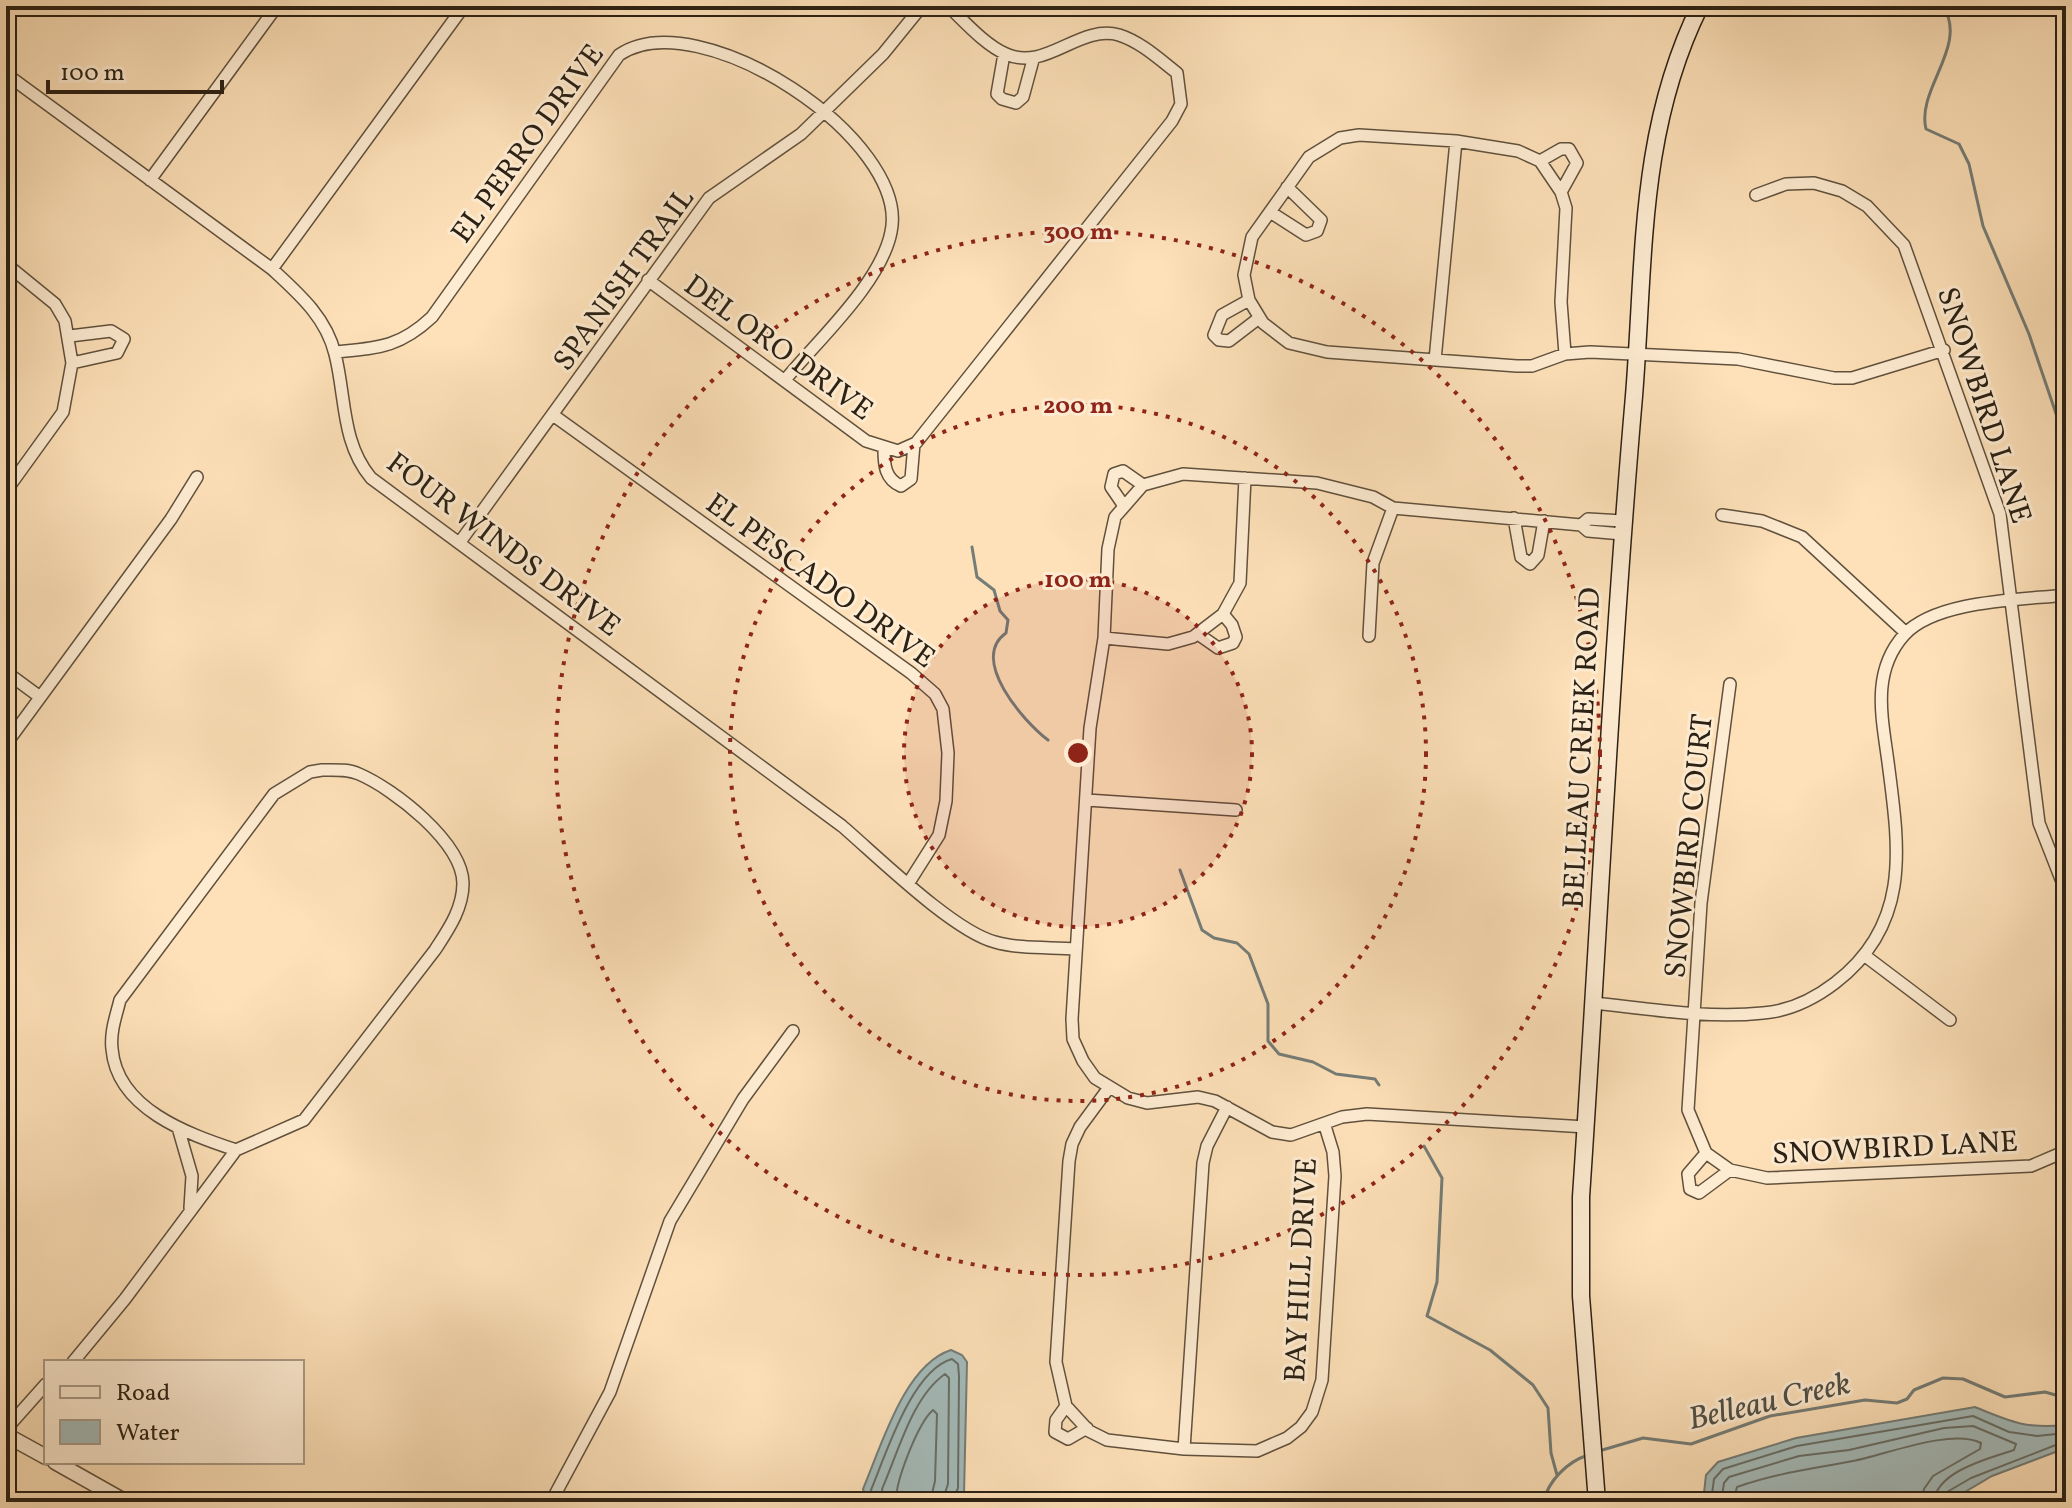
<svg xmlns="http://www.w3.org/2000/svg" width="2072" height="1508" font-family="Vollkorn,serif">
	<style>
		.water { fill: #a4bbba; stroke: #747d78; stroke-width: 2 }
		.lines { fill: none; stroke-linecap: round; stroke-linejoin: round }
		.shore { stroke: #686e67; stroke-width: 2 }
		.stream { stroke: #747d78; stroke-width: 3 }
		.minor-casing { stroke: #60513d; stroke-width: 14 }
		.tertiary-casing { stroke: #60513d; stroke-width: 17 }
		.secondary-casing { stroke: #2b2114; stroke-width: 19 }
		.motorway-casing { stroke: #2b2114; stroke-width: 23 }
		.minor { stroke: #feecd2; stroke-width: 11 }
		.tertiary { stroke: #feecd2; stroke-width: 14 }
		.secondary { stroke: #feecd2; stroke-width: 16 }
		.motorway { stroke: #efc07c; stroke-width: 20 }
		.ring { fill: none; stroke: #8f2418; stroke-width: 4; stroke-dasharray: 4 8 }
		.labels { text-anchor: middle; stroke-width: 6; stroke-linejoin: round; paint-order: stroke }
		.street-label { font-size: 30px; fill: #2b2114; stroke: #feecd2 }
		.water-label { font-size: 32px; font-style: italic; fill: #4f4f46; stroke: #feecd2 }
		.centre { fill: #8f2418; stroke: #feecd2; stroke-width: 4 }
		.ring-label { font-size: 24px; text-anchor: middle; font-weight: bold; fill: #8f2418; stroke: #feecd2; stroke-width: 6; stroke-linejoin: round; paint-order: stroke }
	</style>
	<rect width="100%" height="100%" fill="#fee1b9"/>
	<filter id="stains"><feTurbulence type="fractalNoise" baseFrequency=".0025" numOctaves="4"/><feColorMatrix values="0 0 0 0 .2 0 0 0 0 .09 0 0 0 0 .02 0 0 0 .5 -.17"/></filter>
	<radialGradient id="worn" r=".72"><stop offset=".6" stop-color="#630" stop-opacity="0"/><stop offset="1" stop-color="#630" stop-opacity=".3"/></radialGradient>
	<path class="water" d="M 951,1350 L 962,1355 L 967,1362 L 964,1495 L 953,1502 L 866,1499 L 863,1489 C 881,1447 904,1365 951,1350 Z
		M 1975,1407 C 2011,1422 2026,1429 2066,1425 L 2066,1448 L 1992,1476 L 1948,1502 L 1703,1502 L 1706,1475 L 1718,1462 L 1796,1438 Z"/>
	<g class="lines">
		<path class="shore" d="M 874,1502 L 871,1490 C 886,1454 912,1370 952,1359 L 958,1364 L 959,1376 L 958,1488 L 952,1502
			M 884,1502 L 882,1489 C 898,1453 912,1397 945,1374 L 949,1378 L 948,1484 L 942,1502
			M 896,1502 C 895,1482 918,1423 933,1410 L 937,1414 L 935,1481 L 930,1502
			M 1711,1502 L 1714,1479 L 1723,1469 L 1797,1446 L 1973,1416 L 2009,1432 L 2037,1436 L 2066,1433
			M 1721,1502 L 1724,1483 L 1729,1477 L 1799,1456 L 1849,1450 L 1944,1428 L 1973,1426 L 2016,1444 L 2014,1450 C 1990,1458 1936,1471 1934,1502
			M 1733,1502 L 1737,1487 C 1777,1473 1812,1469 1853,1461 C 1885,1455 1951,1428 1981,1443 L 1980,1449 L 1933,1476 L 1924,1489 L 1922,1502
			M 1944,1502 L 1947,1492 L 1971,1478 L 2066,1441"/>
		<path class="stream" d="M 1943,6 C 1969,46 1916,89 1926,129 L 1959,144 L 1969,164 L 1983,226 L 2029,334 L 2066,443
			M 972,547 L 977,577 L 994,590 L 1000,611 L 1008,620 L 1006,633 C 969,659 1023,721 1048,740
			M 1180,870 L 1202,930 L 1214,938 L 1237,943 L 1249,954 L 1268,1004 L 1268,1041 L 1279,1054 L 1313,1062 L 1336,1074 L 1375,1079 L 1379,1085
			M 1424,1146 L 1442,1178 L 1437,1282 L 1427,1316 L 1490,1350 L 1533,1385 L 1548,1408 L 1551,1453 L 1557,1475
			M 1599,1451 L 1643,1438 L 1691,1444 L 1770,1416 L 1865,1400 L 1897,1403 L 1907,1399 L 1914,1390 L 1943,1378 L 1963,1379 L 2005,1397 L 2045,1392 L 2066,1398
			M 1543,1502 C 1549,1480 1567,1462 1588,1455"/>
		<defs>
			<path id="minor" d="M 1004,54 L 997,94 L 1002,99 L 1016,103 L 1023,97 L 1033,60
				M 6,74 L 272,269 C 298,293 326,317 335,354 C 346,397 341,442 371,478 L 842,826 C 877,856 953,931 995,942 C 1019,949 1050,947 1076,949
				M 1540,161 L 1561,149 L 1569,149 L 1577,163 L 1561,192
				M 150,180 L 277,6
				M 1756,195 L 1786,184 L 1814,183 L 1842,191 L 1867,206 L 1904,245 L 2000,514 L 2039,823 L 2066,892
				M 1270,212 L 1306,235 L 1317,231 L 1321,220 L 1287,187
				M 6,264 L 55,304 L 65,321 L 72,363 L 63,412 L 6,491
				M 272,269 L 464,6
				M 648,280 L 866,441 L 898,451 L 916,443 L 1172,121 L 1181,104 L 1177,73 C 1159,59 1141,42 1119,35 C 1079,24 1046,72 1006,54 C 985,45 964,21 948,6
				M 1249,300 L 1222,315 L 1214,335 L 1219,340 L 1229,341 L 1259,318
				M 70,336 L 111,331 L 124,339 L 117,353 L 72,363
				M 335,352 C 377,348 399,348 432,317 L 619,55 C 698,0 911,140 891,232 C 881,283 818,340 785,380
				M 1565,354 L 1561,302 L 1566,208 L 1561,192 L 1540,161 L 1518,151 L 1456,141 L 1359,135 L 1340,138 L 1309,157 L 1252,237 L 1244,275 L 1249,300 L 1263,323 L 1289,343 L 1327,352 L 1517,366 L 1532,366 L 1565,354 L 1590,352 L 1738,359 L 1834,378 L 1852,378 L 1944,350
				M 1435,360 L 1456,141
				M 553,415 L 911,673 L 935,694 L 943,709 L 948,753 L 946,801 L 939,835 L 908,884
				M 884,449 C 884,465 885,479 901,486 L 911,479 L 914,444
				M 1124,506 L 1111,487 L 1114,474 L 1123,471 L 1143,485
				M 1722,515 L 1762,521 L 1802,537 L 1906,633
				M 1514,518 L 1521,557 L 1530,564 L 1538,555 L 1544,521
				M 1581,525 L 1588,519 L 1623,521
				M 460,542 L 709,198 L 801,134 L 883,54 L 922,6
				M 1198,634 L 1218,648 L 1233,643 L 1236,637 L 1232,625 L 1223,614
				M 1369,636 L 1373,563 L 1393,508
				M 1104,638 L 1168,644 L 1193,637 L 1223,614 L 1240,583 L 1245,478
				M 6,672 L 40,697
				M 1730,684 L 1701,903 L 1688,1110 L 1706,1153 L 1730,1170 L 1767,1178 L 2031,1166 L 2066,1151
				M 6,744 L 171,519 L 197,477
				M 322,770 C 335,770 348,769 359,774 C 394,789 462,842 463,883 C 463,909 448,930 435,950 L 304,1120 L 236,1150 C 188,1134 117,1109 112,1049 C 110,1032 116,1016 120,1000 L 274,794 L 310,772 Z
				M 1087,800 L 1236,810
				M 1864,955 L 1950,1020
				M 1594,1003 C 1650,1009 1708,1019 1763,1013 C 1789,1011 1814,999 1835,983 C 1912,924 1899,847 1888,762 C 1882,717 1871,672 1904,635 C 1936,600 2021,600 2066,595
				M 1108,1089 L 1080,1127 L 1072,1144 L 1069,1161 L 1056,1362 L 1066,1406 L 1089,1431 L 1107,1440 L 1184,1449 L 1257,1451 L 1287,1438 L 1301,1427 L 1312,1412 L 1322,1380 L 1335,1176 L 1333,1152 L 1325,1126
				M 1586,1127 L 1367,1114 L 1342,1117 L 1291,1135 L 1272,1132 L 1215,1101 L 1198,1097 L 1147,1103 L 1128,1098 L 1095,1078 L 1083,1061 L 1073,1039 L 1072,1019 L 1090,728 L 1104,638 L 1108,549 L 1115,517 L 1143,485 L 1183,474 L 1317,483 L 1373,497 L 1393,508 L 1581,525 L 1588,531 L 1622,534
				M 179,1131 L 192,1176 L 190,1208
				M 1706,1153 L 1688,1174 L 1690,1189 L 1699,1193 L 1730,1170
				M 73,1362 L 125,1299 L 236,1150
				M 1066,1406 L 1056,1420 L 1055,1432 L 1068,1439 L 1087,1428
				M 6,1429 L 46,1384
				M 1184,1449 L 1203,1163 L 1207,1146 L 1227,1107
				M 551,1502 L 610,1392 L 670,1221 L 743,1099 L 793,1031"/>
			<path id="tertiary" d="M 6,1435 L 46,1457
				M 55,1462 L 126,1502"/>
			<path id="secondary" d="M 1597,1502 L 1581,1296 L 1581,1197 C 1599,930 1611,662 1634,396 C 1645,260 1638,131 1700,6"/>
			<path id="motorway" d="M 6,1501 L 7,1502"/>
		</defs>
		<use href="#minor" class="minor-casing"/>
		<use href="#tertiary" class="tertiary-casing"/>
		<use href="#secondary" class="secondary-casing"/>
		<use href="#motorway" class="motorway-casing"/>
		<use href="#minor" class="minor"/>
		<use href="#tertiary" class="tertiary"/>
		<use href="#secondary" class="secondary"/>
		<use href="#motorway" class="motorway"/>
	</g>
	<circle cx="1078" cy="753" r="174" fill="#8f2418" fill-opacity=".12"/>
	<g class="ring">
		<circle cx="1078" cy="753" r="174"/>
		<circle cx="1078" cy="753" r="348"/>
		<circle cx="1078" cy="753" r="522"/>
	</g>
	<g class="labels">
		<g class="street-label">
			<text transform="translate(527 143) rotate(-54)" y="10">EL PERRO DRIVE</text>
			<text transform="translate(623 279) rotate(-54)" y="10">SPANISH TRAIL</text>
			<text transform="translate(779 347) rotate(36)" y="10">DEL ORO DRIVE</text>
			<text transform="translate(1985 405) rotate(72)" y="10">SNOWBIRD LANE</text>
			<text transform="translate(504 544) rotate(37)" y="10">FOUR WINDS DRIVE</text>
			<text transform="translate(821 580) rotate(36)" y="10">EL PESCADO DRIVE</text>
			<text transform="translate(1581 748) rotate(-87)" y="10">BELLEAU CREEK ROAD</text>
			<text transform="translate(1688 846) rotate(-84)" y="10">SNOWBIRD COURT</text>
			<text transform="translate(1895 1147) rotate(-3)" y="10">SNOWBIRD LANE</text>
			<text transform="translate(1300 1270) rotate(-87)" y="10">BAY HILL DRIVE</text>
		</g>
		<g class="water-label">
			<text transform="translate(1769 1400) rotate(-13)" y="11">Belleau Creek</text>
		</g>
	</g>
	<circle cx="1078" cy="753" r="12" class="centre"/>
	<g class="ring-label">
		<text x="1078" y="239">300 m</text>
		<text x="1078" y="413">200 m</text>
		<text x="1078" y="587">100 m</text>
	</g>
	<rect width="2072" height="1508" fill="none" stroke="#fee1b9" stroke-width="32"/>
	<rect x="8" y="8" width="2056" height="1492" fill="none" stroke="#2b2114" stroke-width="4"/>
	<rect x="16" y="16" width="2040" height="1476" fill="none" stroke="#2b2114" stroke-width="2"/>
	<rect x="44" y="1360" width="260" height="104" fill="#feecd2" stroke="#aa9b86" stroke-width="2"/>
	<rect x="60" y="1386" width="40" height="12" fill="#feecd2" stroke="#aa9b86" stroke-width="2"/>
	<text x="116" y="1400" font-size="24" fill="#2b2114">Road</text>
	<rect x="60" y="1420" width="40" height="24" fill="#a4bbba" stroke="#aa9b86" stroke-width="2"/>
	<text x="116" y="1440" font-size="24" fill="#2b2114">Water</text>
	<path d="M48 80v12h174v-12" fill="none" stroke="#2b2114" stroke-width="4"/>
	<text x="60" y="80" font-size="24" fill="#2b2114" stroke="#feecd2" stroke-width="6" paint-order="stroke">100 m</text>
	<rect width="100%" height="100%" filter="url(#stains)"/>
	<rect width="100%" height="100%" fill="url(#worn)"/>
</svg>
